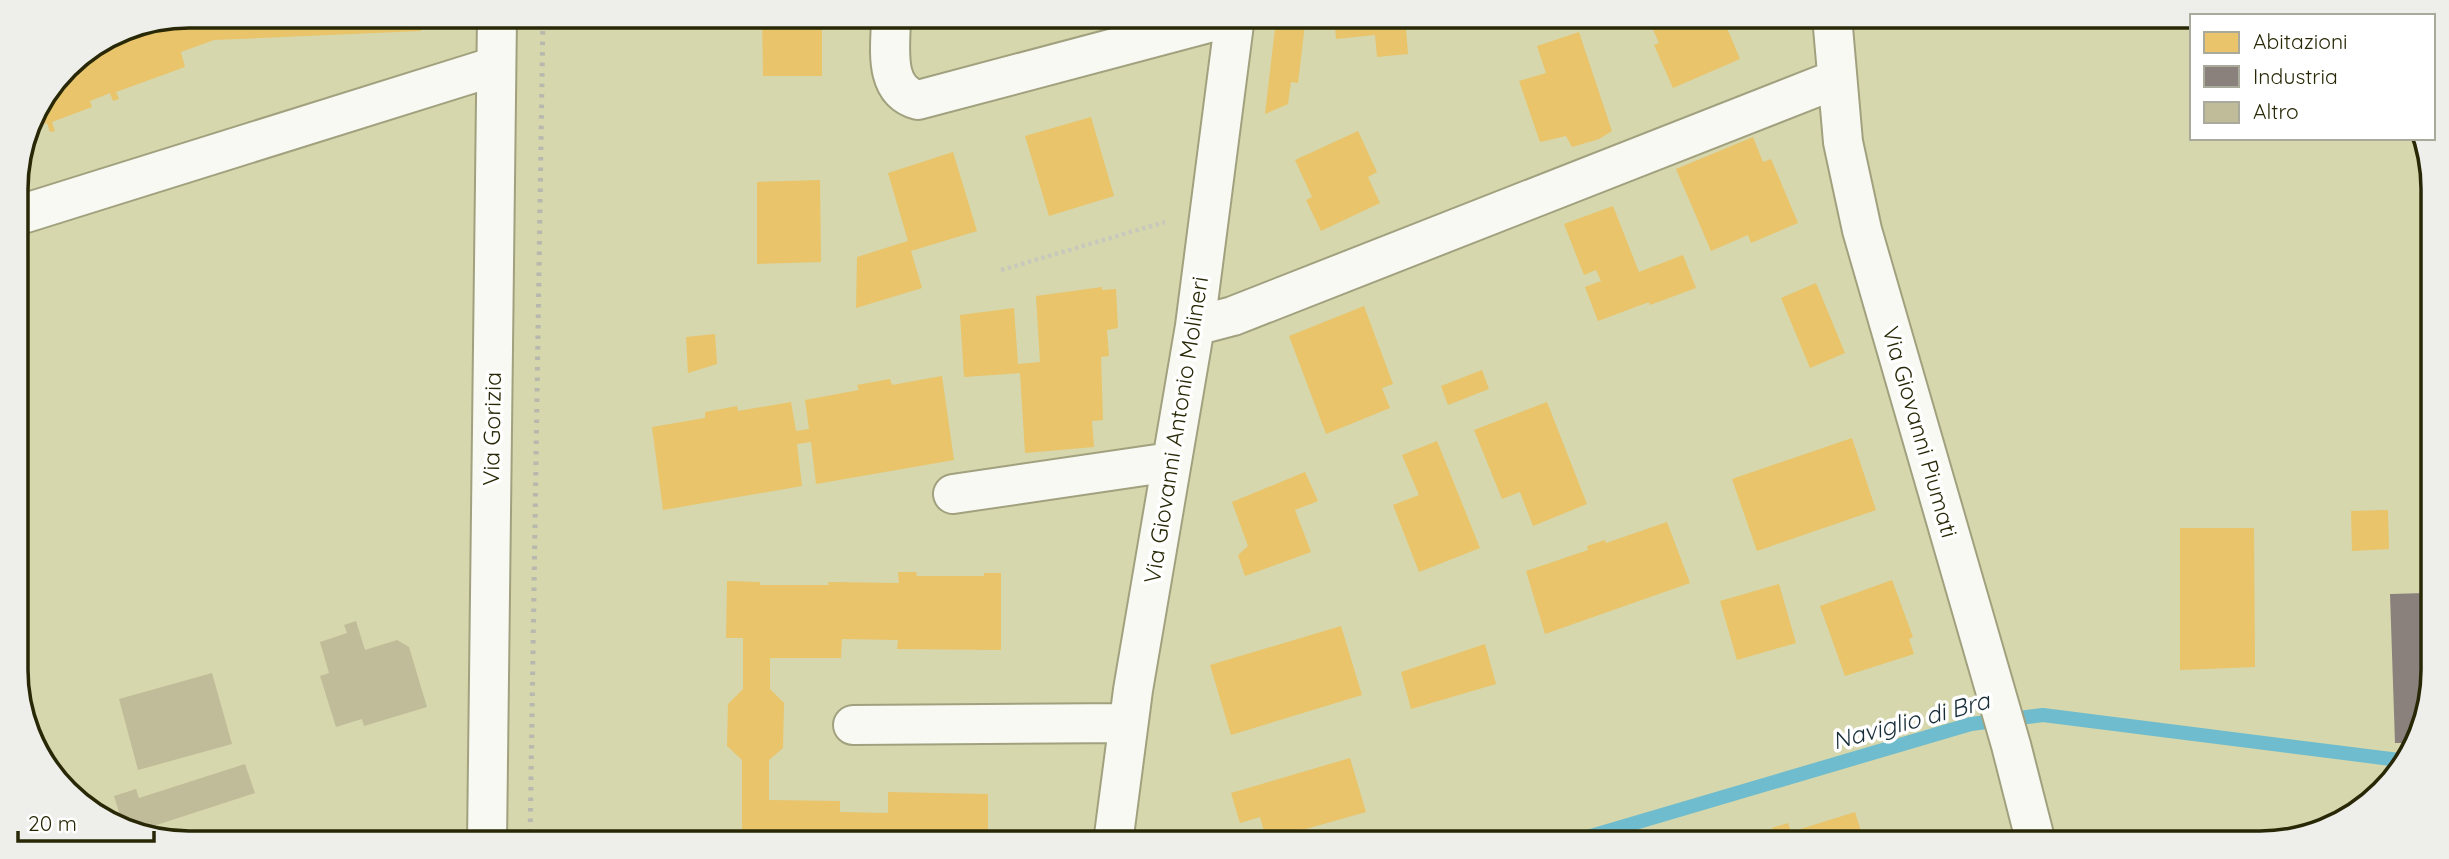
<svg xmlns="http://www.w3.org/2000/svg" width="2449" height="859" font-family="Quicksand,sans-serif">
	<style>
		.homes { fill: #e9c46a }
		.industry { fill: #8a817c }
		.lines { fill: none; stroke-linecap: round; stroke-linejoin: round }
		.stream { stroke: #6ebcce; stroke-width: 14 }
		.building { fill: #c0bb99 }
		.minor-casing { stroke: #a1a17f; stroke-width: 42 }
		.path { stroke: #c8c9bc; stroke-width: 4.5; stroke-dasharray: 3.5 3.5; stroke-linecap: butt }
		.minor { stroke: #f9f9f3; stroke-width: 38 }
		.rail { stroke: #b8b8ae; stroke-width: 5; stroke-dasharray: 3.5 7; stroke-linecap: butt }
		.labels { text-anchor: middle; stroke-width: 7; stroke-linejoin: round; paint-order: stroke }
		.street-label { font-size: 23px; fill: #282807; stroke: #fff }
		.water-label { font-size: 24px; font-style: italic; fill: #162d38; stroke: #fff }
		.rim { fill: none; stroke: #282807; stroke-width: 3.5 }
	</style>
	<rect width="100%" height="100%" fill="#d6d7ac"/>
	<path class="homes" d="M 189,16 L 421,16 L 421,31 L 214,40 L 181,52 L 185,67 L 116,92 L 119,99 L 113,101 L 110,93 L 90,101 L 92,107 L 52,122 L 55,131 L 50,132 L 47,123 L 29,130 L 34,112 L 74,59 L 123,29 Z
		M 762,16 L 822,16 L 822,76 L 763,76 Z
		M 1334,16 L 1405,16 L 1408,54 L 1377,57 L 1375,35 L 1336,39 Z
		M 1647,16 L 1722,16 L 1740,59 L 1673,88 L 1654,45 L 1659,43 Z
		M 1276,20 L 1305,24 L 1298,83 L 1291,82 L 1288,104 L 1265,114 Z
		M 1579,32 L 1612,131 L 1599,139 L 1572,147 L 1566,136 L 1540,142 L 1519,81 L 1546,73 L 1537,46 Z
		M 1091,117 L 1114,196 L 1049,216 L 1025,136 Z
		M 1358,131 L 1377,172 L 1368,177 L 1380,203 L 1321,231 L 1306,200 L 1312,197 L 1295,160 Z
		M 1753,137 L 1763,162 L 1771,159 L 1798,223 L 1751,243 L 1748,235 L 1711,251 L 1676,169 Z
		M 953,152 L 977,231 L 911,251 L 922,288 L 856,308 L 857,257 L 908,241 L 888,173 Z
		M 820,180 L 821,262 L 757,264 L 757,182 Z
		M 1613,206 L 1639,272 L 1683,255 L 1696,288 L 1650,305 L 1649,302 L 1598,321 L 1585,287 L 1601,281 L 1596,270 L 1584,275 L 1564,224 Z
		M 1816,283 L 1845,353 L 1810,368 L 1781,298 Z
		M 1102,287 L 1102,290 L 1116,289 L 1118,328 L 1107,330 L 1109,356 L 1101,357 L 1103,420 L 1092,421 L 1094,447 L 1025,453 L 1020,373 L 964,377 L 960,315 L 1014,308 L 1018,364 L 1040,362 L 1036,296 Z
		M 1364,306 L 1393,384 L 1382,388 L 1390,408 L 1326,434 L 1289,336 Z
		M 715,334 L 717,364 L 688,373 L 686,337 Z
		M 1482,370 L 1489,389 L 1448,405 L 1441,386 Z
		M 942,376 L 954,460 L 816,484 L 811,442 L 797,444 L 802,486 L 663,510 L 652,427 L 705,418 L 705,412 L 737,406 L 738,411 L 791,402 L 796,431 L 809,429 L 805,400 L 859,390 L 857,385 L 890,379 L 892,385 Z
		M 1547,402 L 1587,504 L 1533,526 L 1520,492 L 1502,499 L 1474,430 Z
		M 1852,438 L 1876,510 L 1757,551 L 1732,479 Z
		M 1437,441 L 1480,548 L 1419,572 L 1393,505 L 1419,495 L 1402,455 Z
		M 1305,472 L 1318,501 L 1295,510 L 1311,552 L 1245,576 L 1238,555 L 1248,546 L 1232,502 Z
		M 2388,510 L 2389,549 L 2352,551 L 2351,511 Z
		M 1667,522 L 1690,583 L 1545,634 L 1526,571 L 1588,550 L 1587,546 L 1605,540 L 1606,543 Z
		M 2180,528 L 2254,528 L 2255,667 L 2180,670 Z
		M 898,572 L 916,572 L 917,576 L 984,576 L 984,573 L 1001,573 L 1001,650 L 897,649 L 898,640 L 842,639 L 841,658 L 770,658 L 770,689 L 784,703 L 783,748 L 769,760 L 769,800 L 840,801 L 840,812 L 888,813 L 888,792 L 988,794 L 988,843 L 742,843 L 742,760 L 727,746 L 728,704 L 743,689 L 743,638 L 726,638 L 727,581 L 760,582 L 760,585 L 829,585 L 828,582 L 899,583 Z
		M 1892,580 L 1913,637 L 1909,639 L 1914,654 L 1845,676 L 1820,606 Z
		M 1779,584 L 1796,643 L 1737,660 L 1720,601 Z
		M 1341,626 L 1362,695 L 1231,735 L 1210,665 Z
		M 1485,644 L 1496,684 L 1411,709 L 1401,672 Z
		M 1350,758 L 1366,812 L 1299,831 L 1299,829 L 1266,838 L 1260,817 L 1240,823 L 1231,793 Z
		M 1855,812 L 1864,841 L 1874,838 L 1876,843 L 1759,843 L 1758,841 L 1774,835 L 1772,828 L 1788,823 L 1791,832 Z"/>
	<path class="industry" d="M 2426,593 L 2424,726 L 2412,743 L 2395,743 L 2390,594 Z"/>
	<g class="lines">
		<path class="stream" d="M 1567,843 L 1971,724 L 2043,715 L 2399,760"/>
	</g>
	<path class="building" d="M 356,621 L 365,650 L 397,640 L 409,647 L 427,707 L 364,726 L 362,719 L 336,727 L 320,676 L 329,673 L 320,642 L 347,633 L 344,625 Z
		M 212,673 L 232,744 L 138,770 L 119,699 Z
		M 245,764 L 255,793 L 132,833 L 124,828 L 114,796 L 136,789 L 139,798 Z"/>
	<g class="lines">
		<defs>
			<path id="minor" d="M 891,16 C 891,46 882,90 918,100 L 1235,16
				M 1832,16 L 1843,142 L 1862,230 L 2011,745 L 2036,843
				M 16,216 L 496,66
				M 1195,326 L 1233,316 L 1837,79
				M 953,494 L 1171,462
				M 853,725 L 1128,723
				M 487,843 L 497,16
				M 1113,843 L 1133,690 L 1195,326 L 1235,16"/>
		</defs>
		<use href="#minor" class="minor-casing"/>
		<path class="path" d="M 1001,270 L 1165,222
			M 2080,833 L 2085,843"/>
		<use href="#minor" class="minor"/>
		<path class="rail" d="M 530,843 L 543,16"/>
	</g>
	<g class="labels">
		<g class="street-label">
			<text transform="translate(492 429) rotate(-89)" y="8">Via Gorizia</text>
			<text transform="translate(1176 430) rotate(-81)" y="8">Via Giovanni Antonio Molineri</text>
			<text transform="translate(1920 432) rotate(74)" y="8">Via Giovanni Piumati</text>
		</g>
		<g class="water-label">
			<text transform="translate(1911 721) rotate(-15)" y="8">Naviglio di Bra</text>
		</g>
	</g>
	<path d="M0 0H2449V859H0ZM189 28H2260A161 161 0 0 1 2421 189V670A161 161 0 0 1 2260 831H189A161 161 0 0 1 28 670V189A161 161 0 0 1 189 28Z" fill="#eeeeeb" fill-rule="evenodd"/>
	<path class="rim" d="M189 28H2260A161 161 0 0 1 2421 189V670A161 161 0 0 1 2260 831H189A161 161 0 0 1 28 670V189A161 161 0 0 1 189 28Z"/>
	<rect x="2190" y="14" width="245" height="126" fill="#ffffff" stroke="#a9a99c" stroke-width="2"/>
	<rect x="2204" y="32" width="35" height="21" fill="#e9c46a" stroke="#a9a99c" stroke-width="2"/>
	<text x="2253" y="49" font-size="21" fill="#282807">Abitazioni</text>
	<rect x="2204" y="66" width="35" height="21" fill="#8a817c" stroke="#a9a99c" stroke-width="2"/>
	<text x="2253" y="84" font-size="21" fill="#282807">Industria</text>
	<rect x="2204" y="102" width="35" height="21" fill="#c0bb99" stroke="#a9a99c" stroke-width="2"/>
	<text x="2253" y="119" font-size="21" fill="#282807">Altro</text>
	<path d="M18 831v10h136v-10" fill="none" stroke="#282807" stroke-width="3.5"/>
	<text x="28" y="831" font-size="21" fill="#282807" stroke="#ffffff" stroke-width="5" paint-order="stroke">20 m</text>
</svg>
